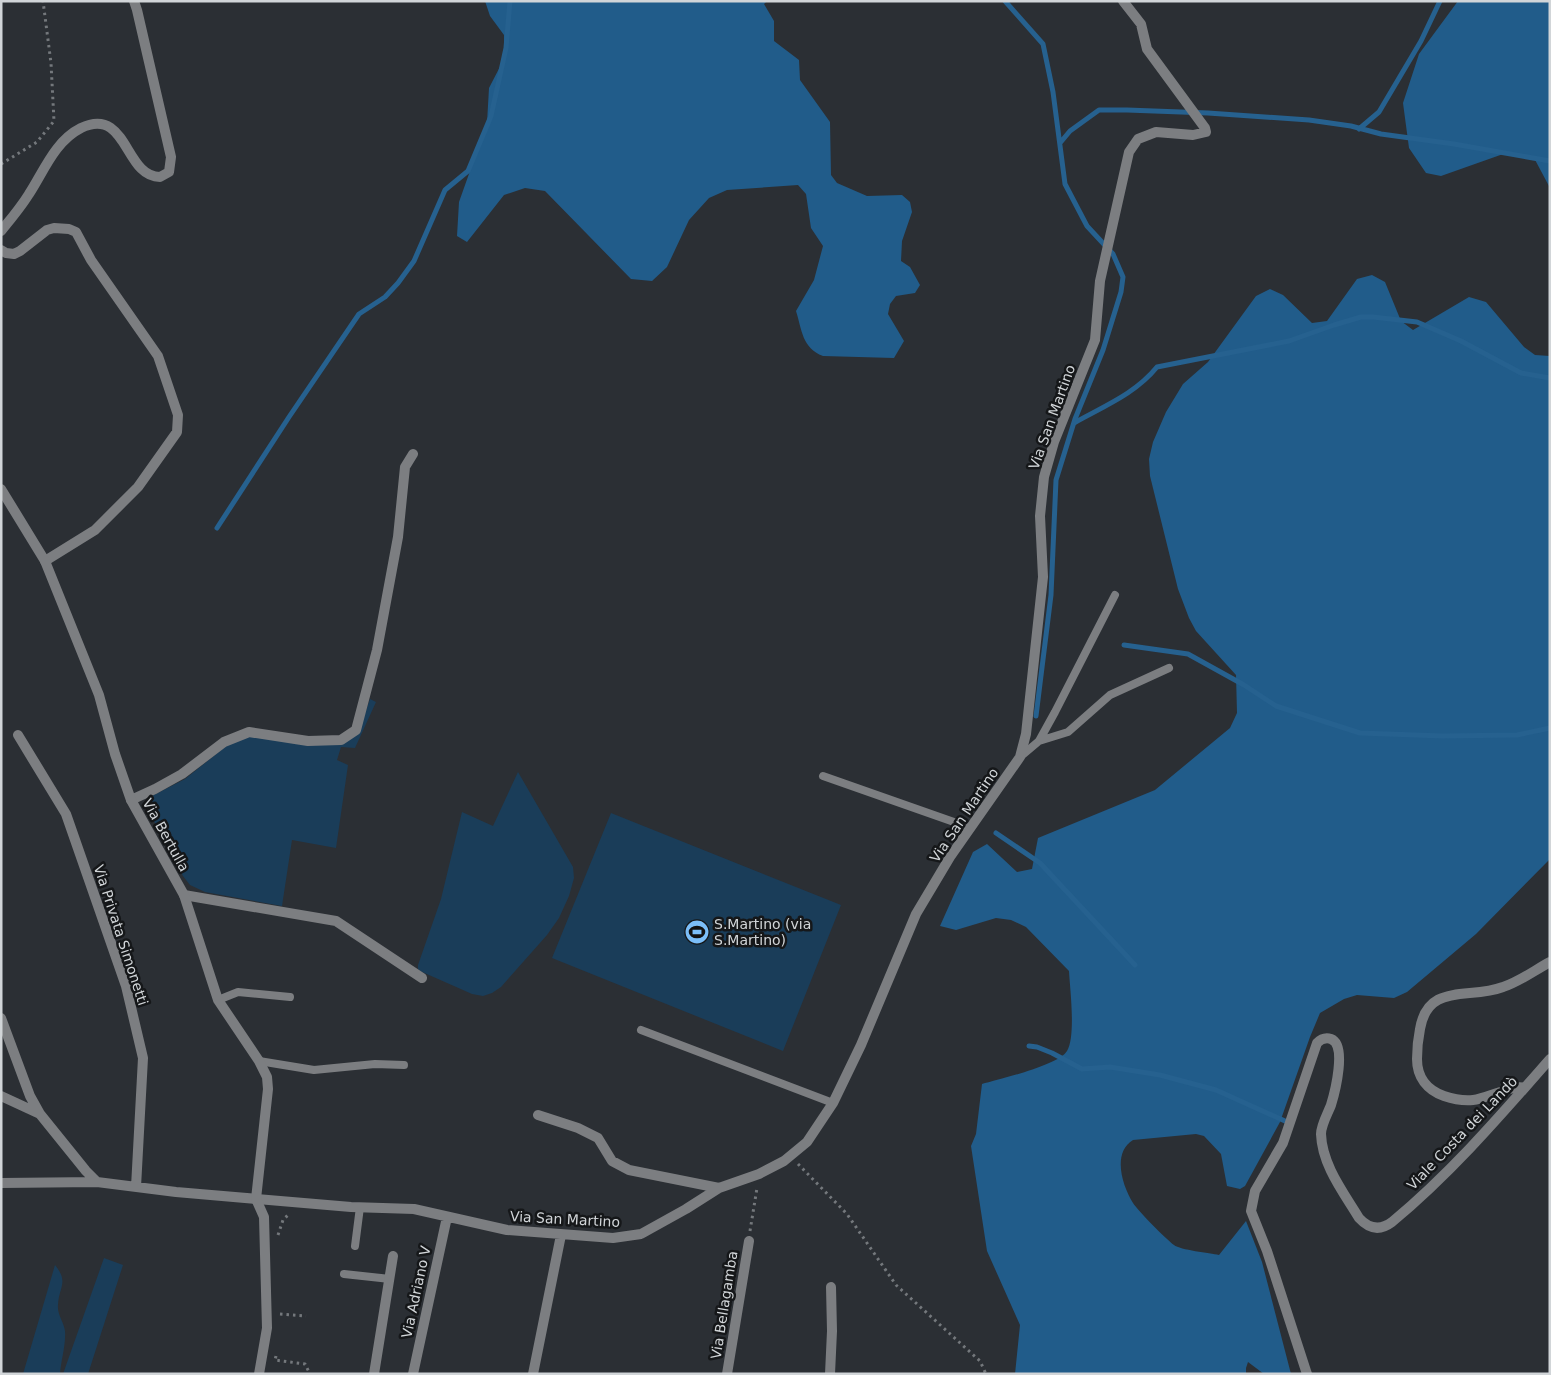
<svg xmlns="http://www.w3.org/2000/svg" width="1551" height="1375" font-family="'DejaVu Sans',sans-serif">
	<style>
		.green { fill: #1a3d59 }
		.forest { fill: #215c8a }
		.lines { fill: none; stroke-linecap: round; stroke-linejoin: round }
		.stream { stroke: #26618f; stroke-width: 5 }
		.path { stroke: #74787c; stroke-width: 3; stroke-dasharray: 2.5 4; stroke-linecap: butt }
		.service { stroke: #7c7e81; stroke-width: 8 }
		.minor { stroke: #7c7e81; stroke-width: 10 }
		.tertiary { stroke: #7c7e81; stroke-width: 10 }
		.labels { text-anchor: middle; stroke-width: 5; stroke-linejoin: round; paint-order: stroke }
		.street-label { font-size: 14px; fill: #d1d5d8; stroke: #151719 }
		.poi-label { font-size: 14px; fill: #d1d5d8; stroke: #151719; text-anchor: start }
	</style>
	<rect width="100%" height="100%" fill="#2b2f34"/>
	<path class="green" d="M 370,699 L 376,702 L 355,748 L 341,747 L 337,760 L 348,765 L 336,848 L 292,840 L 282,906 L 205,892 L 190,885 L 183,876 L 147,808 L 145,802 L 148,798 L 185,779 L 230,743 L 244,736 L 330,743 L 360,728 Z
		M 518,772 L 573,867 L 574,878 L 569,896 L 559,918 L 547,935 L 501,987 L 492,993 L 483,996 L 472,994 L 420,971 L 418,969 L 418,965 L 441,899 L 462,812 L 493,826 Z
		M 611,813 L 841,905 L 783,1051 L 552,958 Z
		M 104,1258 L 123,1265 L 88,1374 L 63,1374 Z
		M 55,1265 C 69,1282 59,1287 58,1305 C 57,1315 64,1322 65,1331 C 66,1345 61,1360 60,1374 L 23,1374 Z"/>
	<path class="forest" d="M 485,1 L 767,1 L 764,4 L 774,21 L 774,41 L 799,60 L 800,80 L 830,122 L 831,175 L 837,183 L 867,196 L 902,195 L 910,202 L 912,212 L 902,241 L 901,261 L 910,267 L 920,285 L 915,293 L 896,296 L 890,304 L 888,314 L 904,341 L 894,358 L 823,356 C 802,348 802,330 796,311 L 814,280 L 823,246 L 811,228 L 806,194 L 798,185 L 727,190 L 709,198 L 689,220 L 667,267 L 652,281 L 631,279 L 545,191 L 525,188 L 504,195 L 467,242 L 457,236 L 459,202 L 487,123 L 489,88 L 504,59 L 504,35 L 490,16 Z
		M 1458,1 L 1550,1 L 1550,188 L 1533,156 L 1506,153 L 1441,176 L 1426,173 L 1409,148 L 1403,103 L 1419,54 Z
		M 1372,275 L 1385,282 L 1401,321 L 1413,330 L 1469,297 L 1486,302 L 1524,347 L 1535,355 L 1550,356 L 1550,859 L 1476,934 L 1407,992 L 1394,998 L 1357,995 L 1344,999 L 1320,1013 L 1310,1037 L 1280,1122 L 1245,1186 L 1240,1189 L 1227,1186 L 1221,1154 L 1204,1136 L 1196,1134 L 1133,1140 C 1112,1153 1122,1185 1133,1203 C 1138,1211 1166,1239 1174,1245 C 1180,1250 1210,1253 1219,1255 L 1246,1221 L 1262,1262 L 1291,1374 L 1264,1374 L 1248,1362 L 1246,1368 L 1246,1374 L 1015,1374 L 1020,1325 L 987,1251 L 971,1146 L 976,1134 L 982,1084 C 1000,1079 1059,1065 1067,1051 C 1076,1036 1070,989 1069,971 L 1026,927 L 1011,920 L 996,918 L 956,930 L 940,926 L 973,852 L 987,844 L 1017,872 L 1032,869 L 1038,838 L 1155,790 L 1230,728 L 1237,713 L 1236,675 L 1196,631 L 1189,618 L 1178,589 L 1150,476 L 1149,459 L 1153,442 L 1166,412 L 1183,384 L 1208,362 L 1256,296 L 1270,289 L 1283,295 L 1312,323 L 1327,321 L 1357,279 Z"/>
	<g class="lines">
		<path class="stream" d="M 1005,1 L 1043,44 L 1053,92 L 1065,184 L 1087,226 L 1113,254 L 1123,277 L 1121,292 L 1103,350 L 1075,419 L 1056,480 L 1051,595 L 1036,716
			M 1359,129 L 1379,112 L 1421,41 L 1440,1
			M 1060,143 L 1070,131 L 1099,110 L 1127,110 L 1208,113 L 1309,120 L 1351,126 L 1381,134 L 1454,144 L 1550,161
			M 1074,423 C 1104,406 1135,394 1157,367 L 1289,341 L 1334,325 L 1361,317 L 1373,317 L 1417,322 L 1461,341 L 1521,373 L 1550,378
			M 217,528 L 289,417 L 359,314 L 385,297 L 398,283 L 414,261 L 445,190 L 468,171 L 491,116 L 506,48 L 510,1
			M 1124,645 L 1188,654 L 1244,685 L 1276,706 L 1360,733 L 1443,736 L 1517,735 L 1550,728
			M 996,833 L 1040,863 L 1135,965
			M 1029,1046 L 1037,1047 L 1052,1053 L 1082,1069 L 1110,1067 L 1160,1075 L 1216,1090 L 1285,1121"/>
		<path class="path" d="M 1,164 L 37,142 L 54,121 L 51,63 L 43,1
			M 798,1164 L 847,1214 L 896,1285 L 980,1361 L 986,1374
			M 750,1231 L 757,1188
			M 278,1235 L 283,1220 L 288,1215
			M 280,1314 L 306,1316
			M 276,1356 L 275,1360 L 305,1364 L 310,1374"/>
		<path class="service" d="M 1039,741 L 1068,732 L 1110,695 L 1169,668
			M 1020,757 L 1039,741 L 1055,712 L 1115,595
			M 823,776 L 971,828
			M 218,1000 L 238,992 L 290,997
			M 641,1030 L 833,1103
			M 259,1061 L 314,1070 L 375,1064 L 404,1065
			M 355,1246 L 360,1207
			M 344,1274 L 390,1279"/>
		<path class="minor" d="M 1,231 C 11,219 21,207 29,194 C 44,171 55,141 81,128 C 128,106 124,177 160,177 L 169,172 L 171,157 L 137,10 L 134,1
			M 1,250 L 6,253 L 14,254 L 20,251 L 47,230 L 54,228 L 69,229 L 76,232 L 91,260 L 158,356 L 178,415 L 177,432 L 138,487 L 95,530 L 45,561
			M 18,735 L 66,814 L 126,986 L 143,1058 L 136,1187
			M 131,800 L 155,789 L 182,774 L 224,742 L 249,732 L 308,741 L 341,740 L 356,730 L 377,650 L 398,537 L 405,467 L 413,454
			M 184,895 L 336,921 L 422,978
			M 1,1018 L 30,1096 L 40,1114 L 86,1171 L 97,1182 L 176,1192 L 351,1207 L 414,1209 L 507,1230 L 613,1238 L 641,1234 L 686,1209 L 719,1188 L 759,1174 L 784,1161 L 807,1142 L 833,1103 L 861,1045 L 916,914 L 950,857 L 1020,757 L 1026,734 L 1043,577 L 1040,516 L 1044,477 L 1054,442 L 1095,340 L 1100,281 L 1129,152 L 1138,139 L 1156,132 L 1193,135 L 1206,132 L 1205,128 L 1147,49 L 1141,24 L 1123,1
			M 1524,1088 C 1514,1084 1486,1099 1473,1100 C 1463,1101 1453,1099 1444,1096 C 1427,1090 1417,1077 1417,1059 C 1417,1049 1418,1039 1420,1029 C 1428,982 1469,1000 1503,987 C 1519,982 1535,970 1550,962
			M 1,1096 L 40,1114
			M 538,1115 L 578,1128 L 598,1138 L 612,1161 L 629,1170 L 719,1188
			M 1,1183 L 97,1182
			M 374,1374 L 393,1256
			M 413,1374 L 447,1217
			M 533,1374 L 561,1235
			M 727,1374 L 749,1241
			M 830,1374 L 832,1331 L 831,1287"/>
		<path class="tertiary" d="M 1,489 L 45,561 L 99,695 L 115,754 L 131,800 L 184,895 L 218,1000 L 259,1061 L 267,1077 L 268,1089 L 256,1199 L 264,1217 L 267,1328 L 259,1374
			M 1307,1374 L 1267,1251 L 1251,1211 L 1255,1191 L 1283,1143 L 1317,1043 C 1321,1039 1325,1037 1331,1039 C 1347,1045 1335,1092 1331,1105 C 1328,1113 1321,1125 1321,1134 C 1322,1165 1344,1193 1359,1218 C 1369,1229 1380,1231 1392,1222 C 1451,1173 1500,1116 1550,1059"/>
	</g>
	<defs>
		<symbol id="stadium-disc" viewBox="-11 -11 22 22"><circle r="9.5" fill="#7bbef8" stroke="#151719"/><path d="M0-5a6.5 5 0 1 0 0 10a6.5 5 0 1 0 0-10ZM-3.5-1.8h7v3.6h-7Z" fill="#111"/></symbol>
	</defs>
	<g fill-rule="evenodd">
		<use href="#stadium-disc" x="683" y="918" width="28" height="28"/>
	</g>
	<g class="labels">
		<g class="street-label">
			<text transform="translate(1052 417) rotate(-70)" y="5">Via San Martino</text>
			<text transform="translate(964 815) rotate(-56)" y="5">Via San Martino</text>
			<text transform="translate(166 835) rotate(61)" y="5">Via Bertulla</text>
			<text transform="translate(121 935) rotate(72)" y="5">Via Privata Simonetti</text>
			<text transform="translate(1462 1133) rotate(-46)" y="5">Viale Costa dei Landò</text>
			<text transform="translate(565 1219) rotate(3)" y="5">Via San Martino</text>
			<text transform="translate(416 1292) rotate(-78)" y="5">Via Adriano V</text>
			<text transform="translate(724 1305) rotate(-81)" y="5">Via Bellagamba</text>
		</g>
		<g class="poi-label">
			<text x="714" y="929">S.Martino (via<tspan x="714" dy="16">S.Martino)</tspan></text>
		</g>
	</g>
	<rect width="1551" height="1375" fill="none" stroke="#d1d5d8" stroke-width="5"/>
</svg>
